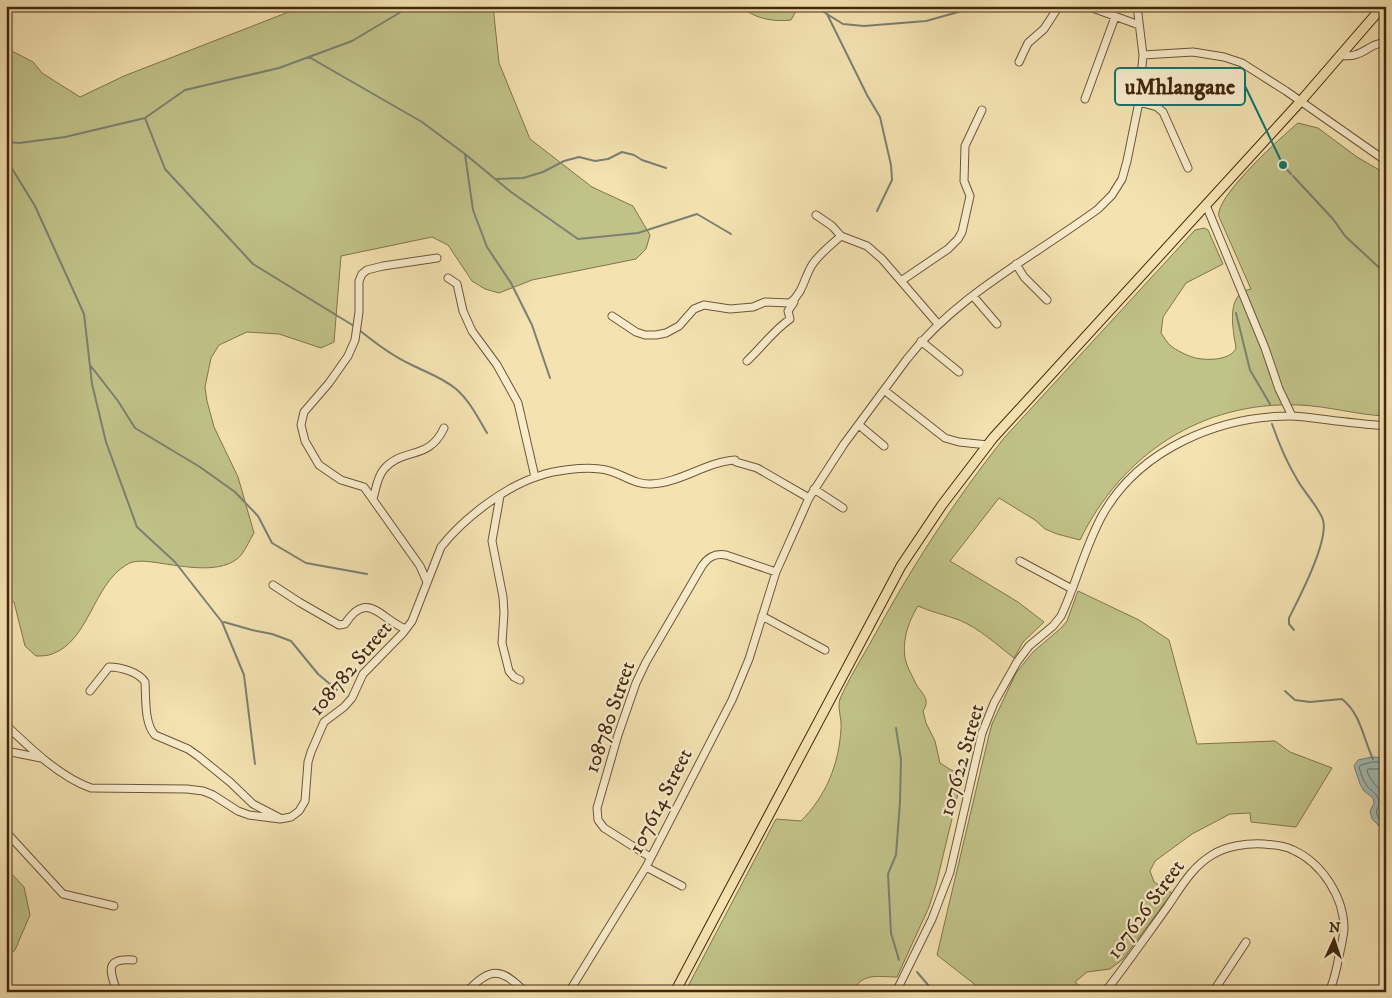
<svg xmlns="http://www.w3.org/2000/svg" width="1392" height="998" font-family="'IM FELL DW Pica',serif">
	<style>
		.green { fill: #c0c288; stroke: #81744c }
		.water { fill: #9fbcb5; stroke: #7a8073 }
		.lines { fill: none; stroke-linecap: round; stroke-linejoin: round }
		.shore { stroke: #707262; stroke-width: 1 }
		.stream { stroke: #7a8073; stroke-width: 2 }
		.minor-casing { stroke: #6e5638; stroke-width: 9 }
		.major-casing { stroke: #422710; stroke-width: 11 }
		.minor { stroke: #f8eccc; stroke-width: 7 }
		.major { stroke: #f4e2b1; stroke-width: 9 }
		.labels { text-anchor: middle; stroke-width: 4.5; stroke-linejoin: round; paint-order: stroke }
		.street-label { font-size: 21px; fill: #422710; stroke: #f8eccc }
		.leader { fill: none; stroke: #0f766e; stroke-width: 2 }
		.callout-dot { fill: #0f766e; stroke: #f8eccc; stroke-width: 2 }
		.callout { fill: #f8eccc; stroke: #0f766e; stroke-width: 2 }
		.callout-label { font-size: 22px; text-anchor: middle; font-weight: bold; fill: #422710 }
	</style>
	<rect width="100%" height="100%" fill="#f4e2b1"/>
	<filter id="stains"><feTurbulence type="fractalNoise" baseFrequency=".004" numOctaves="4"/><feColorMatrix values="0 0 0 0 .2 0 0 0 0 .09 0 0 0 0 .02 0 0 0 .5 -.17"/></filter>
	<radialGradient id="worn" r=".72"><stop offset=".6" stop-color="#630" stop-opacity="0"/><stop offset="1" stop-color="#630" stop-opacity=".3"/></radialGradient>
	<path class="green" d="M 304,6 L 493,6 L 499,63 L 530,139 L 592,187 L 633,206 L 650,235 L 646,249 L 636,259 L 532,280 L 499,293 L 485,289 L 472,281 L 448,245 L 432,237 L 341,256 L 334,342 L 321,348 L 279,334 L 247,332 L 219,345 L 211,358 L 205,387 L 207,401 L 214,427 L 238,477 L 254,533 C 249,541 244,554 237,559 C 216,575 177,565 152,562 C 144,561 133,560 126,565 C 93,585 89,641 52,654 C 47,656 41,656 36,656 L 25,646 L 14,602 L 6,599 L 6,48 L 33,62 L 42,73 L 80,97 L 124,76 Z
		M 741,6 L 799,6 L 791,20 C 774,22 754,19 741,6 Z
		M 1298,123 L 1318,128 L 1357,157 L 1386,174 L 1386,416 C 1357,415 1328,406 1299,405 C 1202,401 1122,454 1080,540 L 1057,534 L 1045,529 L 1035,520 L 999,498 L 950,561 L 1018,602 L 1044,622 L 1023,642 L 1014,658 C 997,645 979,628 959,620 C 946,615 931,612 918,606 C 908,622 901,643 906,662 C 908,669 913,677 916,684 C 922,694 931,699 923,711 L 926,723 L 935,741 L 940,763 L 951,770 L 963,773 L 936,885 L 929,907 L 897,977 C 876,977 863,972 852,992 L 685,992 L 776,819 L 801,821 C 826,796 839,764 841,729 C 842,719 837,707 840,699 C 849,678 862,658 873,638 C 911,568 954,501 1004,438 L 1195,230 L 1204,228 L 1208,230 L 1223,264 L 1186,283 L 1163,317 L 1161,333 C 1164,337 1167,343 1171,346 C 1176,350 1186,355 1192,357 C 1204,361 1231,361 1236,348 C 1233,329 1225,293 1251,289 L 1220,219 C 1219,217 1218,214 1219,212 C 1223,190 1280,138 1298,123 Z
		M 1078,591 L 1139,620 L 1169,640 L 1197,744 L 1275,741 L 1290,752 L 1332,768 L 1296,827 L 1251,822 L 1250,813 L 1230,814 L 1192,834 L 1155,861 L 1150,871 L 1154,882 L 1172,893 L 1123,959 L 1110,969 L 1087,972 L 1075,982 L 1087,992 L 999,992 L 991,988 L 982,990 L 937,955 L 989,735 L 992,724 L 1016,673 L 1033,652 L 1061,628 L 1067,621 Z
		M 6,868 L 24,887 L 30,915 L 15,950 L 6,958 Z"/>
	<path class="water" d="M 1372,757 L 1386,758 L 1386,833 L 1372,819 L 1370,811 L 1374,803 L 1373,798 L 1364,791 L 1360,784 L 1354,766 L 1358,760 Z"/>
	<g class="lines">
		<path class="shore" d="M 1386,762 L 1372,762 L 1361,765 L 1359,767 C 1361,774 1363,780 1367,786 C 1370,790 1376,793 1378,798 C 1383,811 1367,808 1386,827
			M 1386,769 L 1368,769 L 1367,771 C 1373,789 1390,790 1382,812 L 1386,818"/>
		<path class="stream" d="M 814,6 L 843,24 L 864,26 L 926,21 L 969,9 L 1000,8
			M 827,14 L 867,95 L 880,117 L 891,165 L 892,180 L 877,211
			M 309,57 L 422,122 L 465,154 L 511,192 L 578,239 L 638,233 L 697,214 L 731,234
			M 145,118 L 165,169 L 253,264 L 354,326
			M 6,142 L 19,143 L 65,137 L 145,118 L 185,90 L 279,68 L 352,41 L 411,6
			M 465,154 L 473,210 L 487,247 L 511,283 L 532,325 L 550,378
			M 6,159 L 35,206 L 84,314 L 92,384 L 106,442 L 137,527 L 175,562 L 222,622 L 244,675 L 255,764
			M 1283,165 L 1291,174
			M 1293,176 L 1333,219 L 1345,236 L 1386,274
			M 495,179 L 523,178 L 543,172 L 564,161 L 579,157 L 595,161 L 608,159 L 622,152 L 634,155 L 642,160 L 666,168
			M 1236,313 L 1250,370 L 1270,404
			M 358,329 C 375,343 392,356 412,365 C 428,373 443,378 456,389 C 470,401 478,418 487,433
			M 6,341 L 11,372 L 6,404
			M 90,365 L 118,401 L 135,428 L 200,467 L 235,492 L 258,516 L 272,543 L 306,563 L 367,574
			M 1272,424 C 1279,444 1287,463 1298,481 C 1303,490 1321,511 1323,520 C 1329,541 1299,598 1289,618 L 1289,624 L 1294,630
			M 224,622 L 252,630 L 272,634 L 291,641 L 318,674 L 337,690
			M 1285,691 L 1295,700 L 1310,702 L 1342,699 C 1361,714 1363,738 1373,759
			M 896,728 L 901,760 L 900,802 L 896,855 L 888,874 L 891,933 L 899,960
			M 917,972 L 934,992"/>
		<defs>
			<path id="minor" d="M 1087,6 L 1139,25
				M 1143,55 L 1193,52 L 1224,57 L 1242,63 L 1286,91 L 1386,161
				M 1340,55 C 1363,60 1368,42 1386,43
				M 1019,62 L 1028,43 L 1044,29 L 1059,6
				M 1085,99 L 1115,17
				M 1139,102 L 1157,107 L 1163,112 L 1188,168
				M 1206,205 L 1265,348 L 1279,389 L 1292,416
				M 816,215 L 832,226 L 841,236 L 867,246 L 882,259 L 938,324
				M 1016,264 L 1024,277 L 1047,300
				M 448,278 L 457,284 L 463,311 L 472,331 L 497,365 L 518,403 L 535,477
				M 901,281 L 948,249 L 958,239 L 962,232 L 970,196 L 964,181 L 965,146 L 982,110
				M 973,296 L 997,324
				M 612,316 L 636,332 L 645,335 L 656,335 L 666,333 L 679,326 L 694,309 L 704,305 L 730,309 L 753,307 L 765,302 L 790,303 C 803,293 804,278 812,265 C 820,253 831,245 841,236
				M 921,341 L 959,372
				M 747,361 C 762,347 773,331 790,319 L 788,311 L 794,302
				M 884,390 L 945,438 L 959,442 L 988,445
				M 859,425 L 884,446
				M 814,489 L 843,508
				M 500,496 L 492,541 L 503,597 L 504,613 L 502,643 L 509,671 L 514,677 L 520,680
				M 373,499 C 376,489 377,477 384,469 C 403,447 429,461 444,428
				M 1020,561 L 1072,589
				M 427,582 L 420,566 L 364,487 L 341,480 L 319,465 L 305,441 L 301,425 L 304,412 L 329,383 L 348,356 L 355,340 L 359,312 L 359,281 L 362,274 L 367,270 L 383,266 L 437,258
				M 273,585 L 299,602 L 339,625 L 345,624 C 368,588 382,621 406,629
				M 762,616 L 825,650
				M 90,691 L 109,667 C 120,667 139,672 145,682 C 146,696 144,724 155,735 L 188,749 L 198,756 L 230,782 L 253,804 L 280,818
				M 6,725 C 30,748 60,777 91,788 L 187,789 L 203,791 L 213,795 L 238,811 L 249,815 L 280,819 L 291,817 L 299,811 L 305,801 L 308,762 L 311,752 L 324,722 L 344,707 L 352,698 L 363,674 L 403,633 L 412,621 L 441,547 C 463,519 504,487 539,476 C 555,470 583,467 600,469 C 618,470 632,485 651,484 C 680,483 706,462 735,460 L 736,462 L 757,468 L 809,498
				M 6,751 L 41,758
				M 6,832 L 63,894 L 114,906
				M 650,857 L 604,828 L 598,820 L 597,808 L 618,735 L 636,683 L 646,662 L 702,566 C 708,557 715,553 726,555 L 776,572
				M 646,867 L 682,886
				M 117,992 C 110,971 104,958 133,960
				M 467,992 C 490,966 502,968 525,992
				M 569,992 L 646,867 L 732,700 L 749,659 L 776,572 L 809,498 L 844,444 L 907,359 C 958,294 1033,257 1098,209 L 1112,195 L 1122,179 L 1127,161 L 1139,102 L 1143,55 L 1137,6
				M 896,992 L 932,919 L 950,872 L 982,733 L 994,703 L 1017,662 L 1029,646 L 1053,626 L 1061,616 C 1077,582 1085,546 1103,514 C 1140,449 1219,416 1291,416 C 1301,416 1311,418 1321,419 C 1343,422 1364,424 1386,426
				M 1105,992 C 1127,964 1147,935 1168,906 C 1181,887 1192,867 1212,855 C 1226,846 1247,843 1264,844 C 1274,845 1284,845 1293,850 C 1322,863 1344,897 1344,929 C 1343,942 1339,954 1337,966 C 1335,975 1333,983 1329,992
				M 1213,992 L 1246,942"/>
			<path id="major" d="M 675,992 L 901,566 L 942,505 L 993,438 L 1300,102 L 1383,6"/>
		</defs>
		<use href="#minor" class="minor-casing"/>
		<use href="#major" class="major-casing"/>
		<use href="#minor" class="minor"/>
		<use href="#major" class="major"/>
	</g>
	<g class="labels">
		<g class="street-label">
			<text transform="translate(350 668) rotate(-50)" y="7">108782 Street</text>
			<text transform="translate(609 717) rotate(-71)" y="7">108780 Street</text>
			<text transform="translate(961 760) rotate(-74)" y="7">107622 Street</text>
			<text transform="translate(660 801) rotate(-63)" y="7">107614 Street</text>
			<text transform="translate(1145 909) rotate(-54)" y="7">107626 Street</text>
		</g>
	</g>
	<path class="leader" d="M1283 165L1245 86"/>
	<circle class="callout-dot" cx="1283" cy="165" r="5"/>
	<rect class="callout" x="1115" y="68" width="130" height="37" rx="5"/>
	<g class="callout-label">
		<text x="1180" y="94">uMhlangane</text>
	</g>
	<rect width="1392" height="998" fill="none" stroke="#f4e2b1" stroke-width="25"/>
	<rect x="8" y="8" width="1377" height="983" fill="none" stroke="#422710" stroke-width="2.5"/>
	<rect x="12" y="12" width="1367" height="973" fill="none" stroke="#422710"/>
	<g transform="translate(1334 940) rotate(3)" stroke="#f8eccc" stroke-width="4" paint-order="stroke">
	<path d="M0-4L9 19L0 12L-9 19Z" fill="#422710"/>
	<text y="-8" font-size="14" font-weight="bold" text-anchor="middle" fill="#422710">N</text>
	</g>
	<rect width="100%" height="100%" filter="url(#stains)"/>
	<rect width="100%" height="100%" fill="url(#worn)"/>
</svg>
